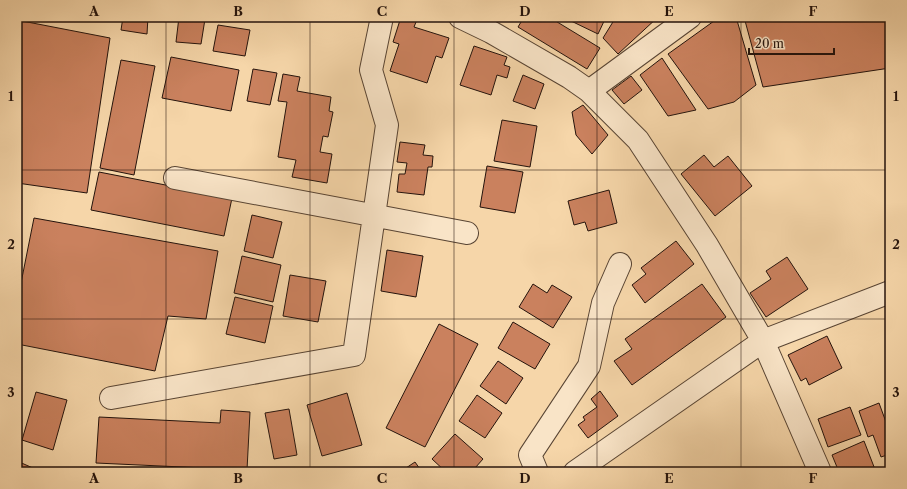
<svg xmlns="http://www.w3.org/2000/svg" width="907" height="489" font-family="'Libre Caslon Text',serif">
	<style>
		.building { fill: #ca815e; stroke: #24130c }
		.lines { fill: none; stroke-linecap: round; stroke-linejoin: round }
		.minor-casing { stroke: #584433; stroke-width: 24 }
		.minor { stroke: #f9e4c7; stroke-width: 22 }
		.grid { fill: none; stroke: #24130c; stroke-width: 1; stroke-opacity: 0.55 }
		.neatline { fill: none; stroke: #24130c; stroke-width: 1.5 }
		.grid-label { font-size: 13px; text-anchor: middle; font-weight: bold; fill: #24130c }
	</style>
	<rect width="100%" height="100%" fill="#f6d6a9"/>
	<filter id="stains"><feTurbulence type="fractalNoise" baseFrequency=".005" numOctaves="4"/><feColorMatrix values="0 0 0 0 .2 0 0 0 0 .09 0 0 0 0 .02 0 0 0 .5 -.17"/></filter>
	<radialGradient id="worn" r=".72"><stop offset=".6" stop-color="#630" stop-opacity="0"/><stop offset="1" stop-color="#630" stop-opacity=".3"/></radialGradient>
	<path class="building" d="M 123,17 L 148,17 L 147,34 L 121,30 Z
		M 179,17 L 205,19 L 201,44 L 176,42 Z
		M 401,17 L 418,17 L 414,27 L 449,38 L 442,58 L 436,56 L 427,83 L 390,71 L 399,44 L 393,42 Z
		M 524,17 L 549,17 L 600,48 L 587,69 L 518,27 Z
		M 570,17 L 606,17 L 598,34 L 569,20 Z
		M 616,17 L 658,17 L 618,54 L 603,38 Z
		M 730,17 L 736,17 L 756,85 L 734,102 L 708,109 L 668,54 L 714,21 Z
		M 744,17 L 890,17 L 890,68 L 763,87 Z
		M 17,20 L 110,38 L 87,193 L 17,183 Z
		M 218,25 L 250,30 L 245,56 L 213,51 Z
		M 474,46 L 507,57 L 504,65 L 510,67 L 507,78 L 497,75 L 491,95 L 460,85 Z
		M 171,57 L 239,70 L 231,111 L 162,98 Z
		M 662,58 L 696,110 L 668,116 L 640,75 Z
		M 121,60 L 155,66 L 134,175 L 100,168 Z
		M 253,69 L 277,73 L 270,105 L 247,101 Z
		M 283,74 L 300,77 L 297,91 L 331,97 L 329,111 L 333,112 L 328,137 L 323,136 L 320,152 L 332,154 L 327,183 L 292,177 L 296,160 L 278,157 L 287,102 L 278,101 Z
		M 523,75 L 544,84 L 535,109 L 513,101 Z
		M 631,76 L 642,90 L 624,104 L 612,90 Z
		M 583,105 L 608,135 L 592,154 L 576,135 L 572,112 Z
		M 502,120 L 537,126 L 530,167 L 494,161 Z
		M 400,142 L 425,145 L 423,155 L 433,156 L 432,167 L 428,167 L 424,195 L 397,192 L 399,174 L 405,174 L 407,163 L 397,162 Z
		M 704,155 L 714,167 L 728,156 L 752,186 L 715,216 L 681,174 Z
		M 487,166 L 523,172 L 515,213 L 480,207 Z
		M 99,172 L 232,198 L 224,236 L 91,210 Z
		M 609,190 L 617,223 L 588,231 L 585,222 L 574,225 L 568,201 Z
		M 252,215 L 282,222 L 273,258 L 244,251 Z
		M 34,218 L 218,251 L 206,319 L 168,316 L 155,371 L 17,344 L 17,303 Z
		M 676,241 L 694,264 L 645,303 L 632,285 L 646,274 L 641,268 Z
		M 387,250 L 423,256 L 416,297 L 381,291 Z
		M 242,256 L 281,265 L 273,302 L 234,293 Z
		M 787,257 L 808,289 L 766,317 L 750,293 L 771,279 L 766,271 Z
		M 290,275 L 326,281 L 318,322 L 283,316 Z
		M 533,284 L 547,293 L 552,285 L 572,297 L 553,328 L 519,307 Z
		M 702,284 L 726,317 L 632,385 L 614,361 L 632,349 L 625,339 Z
		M 235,297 L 273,306 L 265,343 L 226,334 Z
		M 513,322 L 550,344 L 535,369 L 498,348 Z
		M 439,324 L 478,344 L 425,447 L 386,428 Z
		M 827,336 L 842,368 L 809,385 L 806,378 L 801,381 L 788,355 Z
		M 498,361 L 523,378 L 506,404 L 480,386 Z
		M 600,391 L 618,416 L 588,438 L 578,425 L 585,420 L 583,417 L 597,407 L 591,399 Z
		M 36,392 L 67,400 L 53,450 L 22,440 Z
		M 347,393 L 362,445 L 322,456 L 307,405 Z
		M 477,395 L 502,413 L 485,438 L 459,421 Z
		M 879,403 L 890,433 L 890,454 L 881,457 L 873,435 L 868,437 L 859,411 Z
		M 850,407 L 861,435 L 828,447 L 818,419 Z
		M 289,409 L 297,455 L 274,459 L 265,413 Z
		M 221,410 L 250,412 L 247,470 L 96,463 L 99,417 L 220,423 Z
		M 455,434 L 483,459 L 475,468 L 480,472 L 446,472 L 432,459 Z
		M 864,441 L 876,472 L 839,472 L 832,455 Z
		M 17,461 L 42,472 L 17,472 Z
		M 415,462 L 422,472 L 400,472 Z"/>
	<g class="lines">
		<defs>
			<path id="minor" d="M 460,17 L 491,32 L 569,77 L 589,91 L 638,140 L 707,245 L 763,341 L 820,472
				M 589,91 L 690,17
				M 175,178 L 467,233
				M 111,398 L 354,355 L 387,125 L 371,70 L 382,17
				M 537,472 L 530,455 L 589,366 L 603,303 L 620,264
				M 575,472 L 763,341 L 890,292"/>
		</defs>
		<use href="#minor" class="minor-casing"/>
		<use href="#minor" class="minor"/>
	</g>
	<path class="grid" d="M 166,17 L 166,472M 310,17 L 310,472M 454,17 L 454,472M 597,17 L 597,472M 741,17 L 741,472M 17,170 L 890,170M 17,319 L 890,319"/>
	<rect width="907" height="489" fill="none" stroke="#f6d6a9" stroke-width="44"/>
	<path d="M749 48v6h85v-6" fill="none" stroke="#24130c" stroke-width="2"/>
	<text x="755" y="48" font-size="12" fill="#24130c" stroke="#f9e4c7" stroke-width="3" paint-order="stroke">20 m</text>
	<rect x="22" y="22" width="863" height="445" class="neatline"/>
	<g class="grid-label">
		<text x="94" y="16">A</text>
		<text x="238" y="16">B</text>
		<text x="382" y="16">C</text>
		<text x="525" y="16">D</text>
		<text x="669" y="16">E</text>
		<text x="813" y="16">F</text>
		<text x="11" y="101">1</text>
		<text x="896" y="101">1</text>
		<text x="11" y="249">2</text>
		<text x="896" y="249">2</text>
		<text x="11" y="397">3</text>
		<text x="896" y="397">3</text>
		<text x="94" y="483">A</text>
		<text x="238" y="483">B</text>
		<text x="382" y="483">C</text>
		<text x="525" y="483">D</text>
		<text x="669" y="483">E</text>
		<text x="813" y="483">F</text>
	</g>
	<rect width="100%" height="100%" filter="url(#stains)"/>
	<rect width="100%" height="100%" fill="url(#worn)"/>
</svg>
